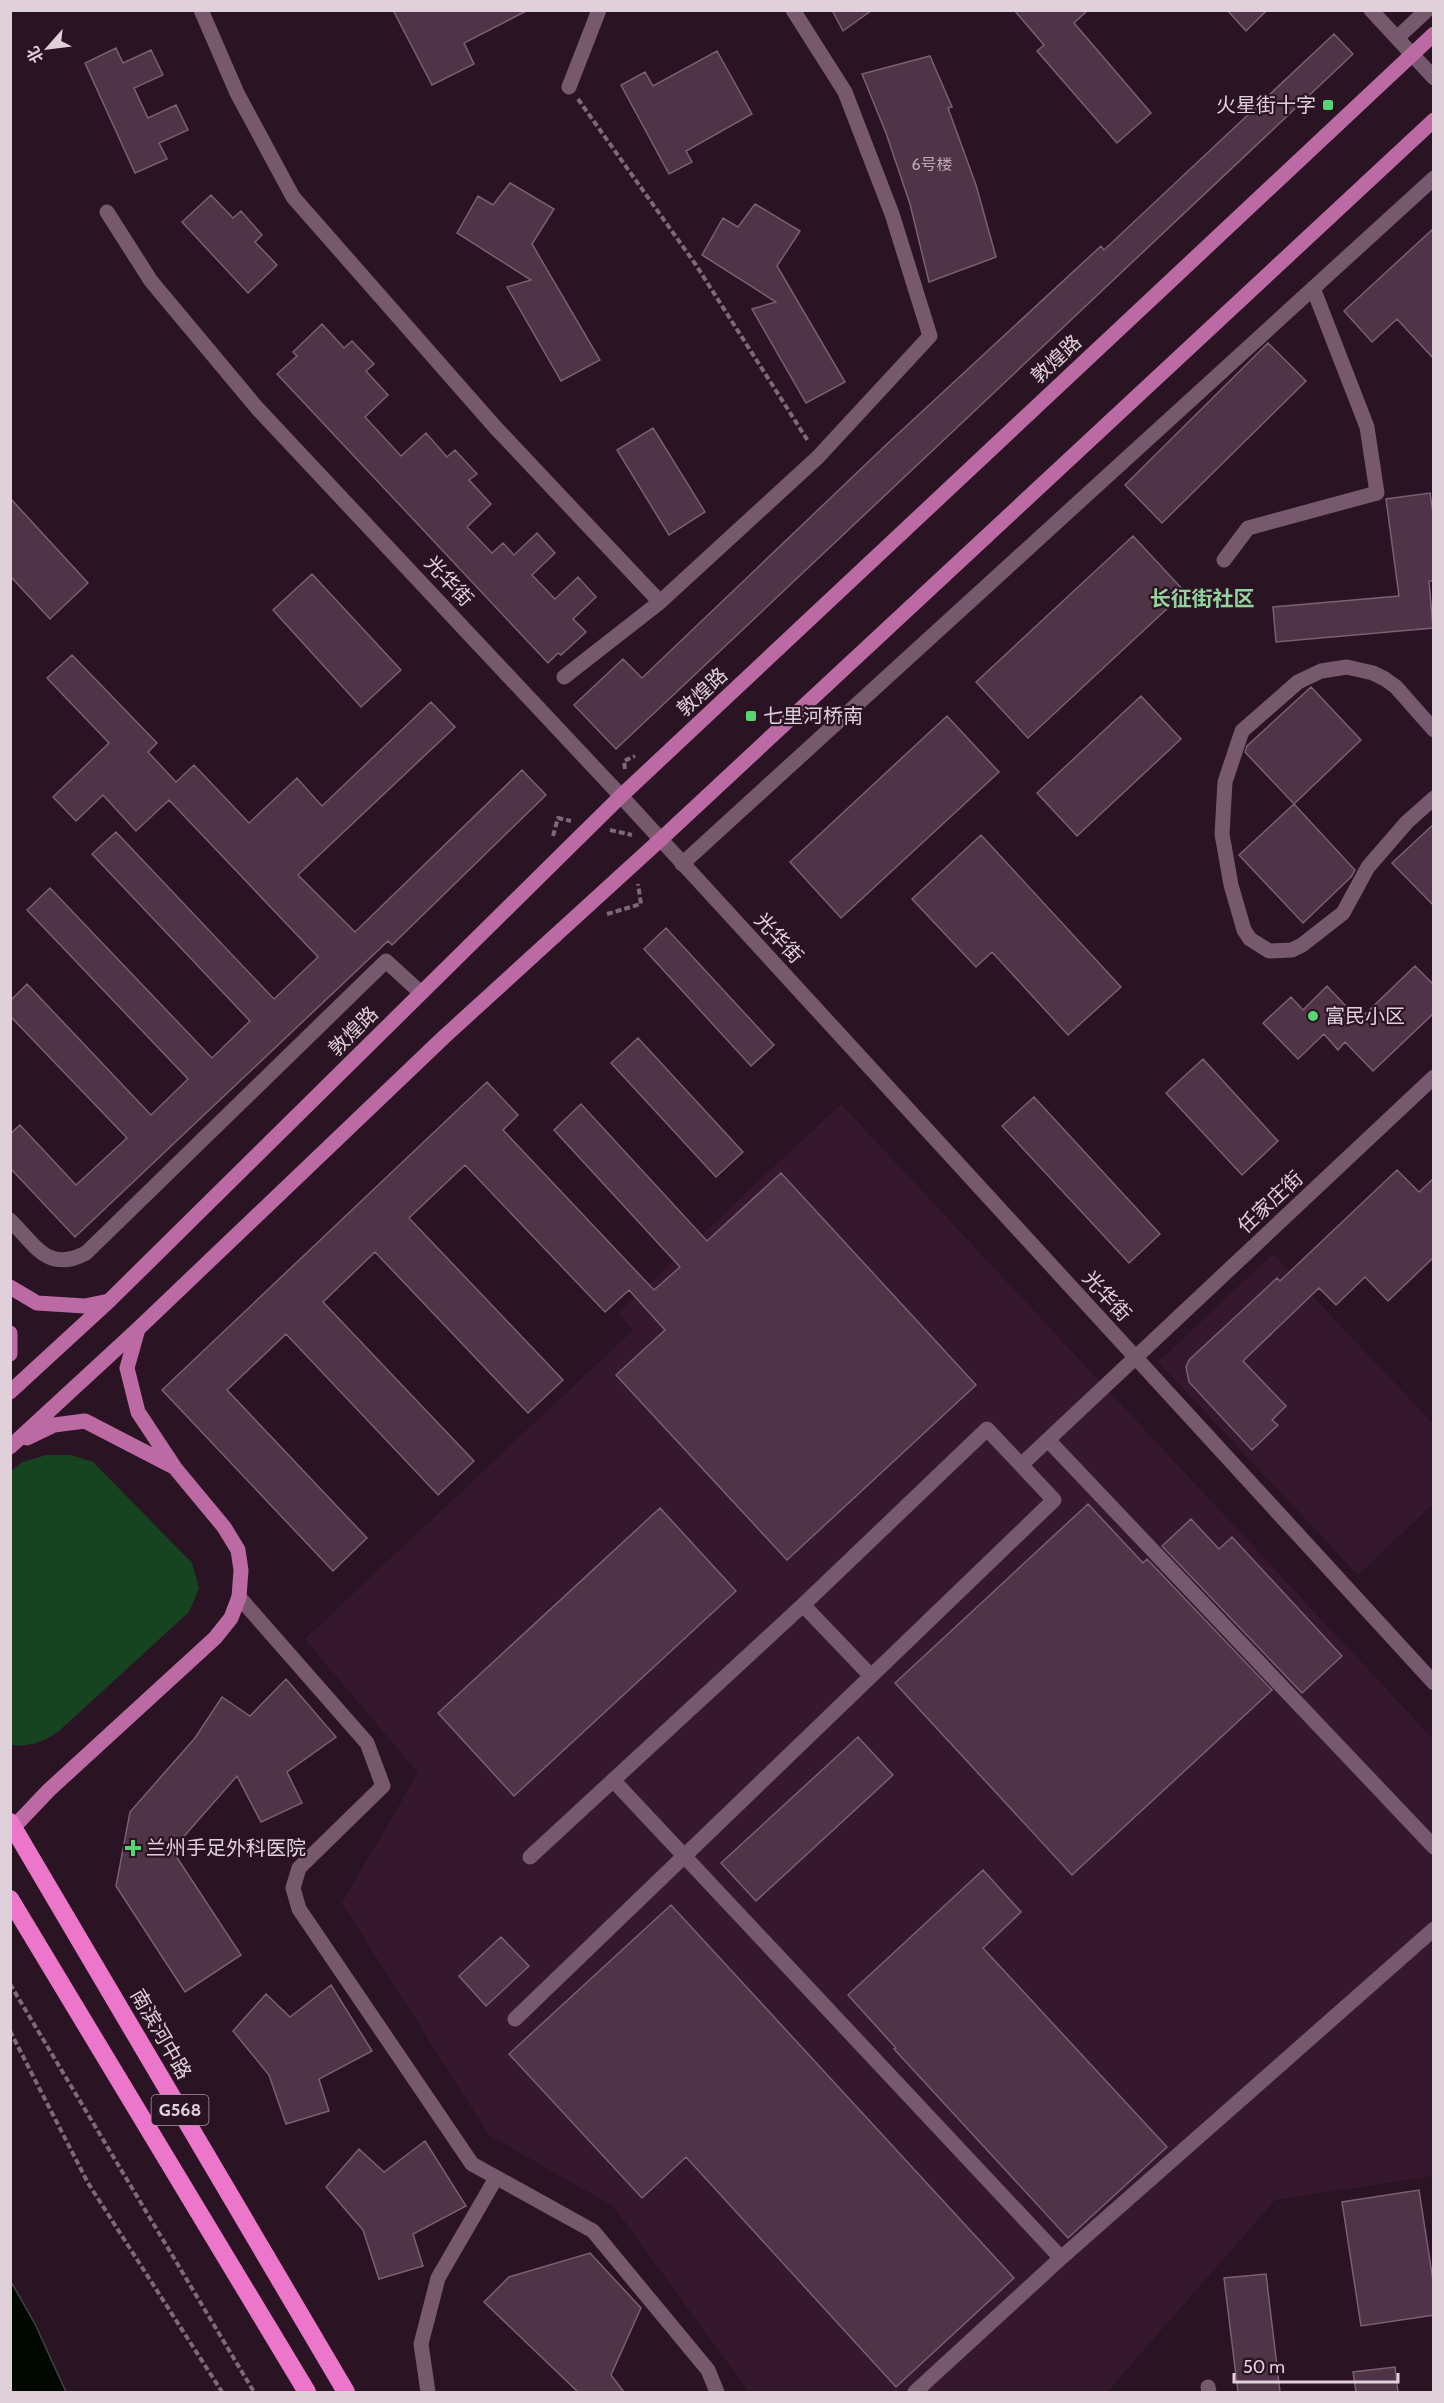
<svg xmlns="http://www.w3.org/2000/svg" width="1444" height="2403" font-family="Cabin,'Noto Sans SC',sans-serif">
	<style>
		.built { fill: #35182d }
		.green { fill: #164421 }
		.water { fill: #000800; stroke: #434441; stroke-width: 1.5 }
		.building { fill: #4e3446; stroke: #7b5f72; stroke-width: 1.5 }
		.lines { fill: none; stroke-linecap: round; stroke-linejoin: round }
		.path { stroke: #7e6a77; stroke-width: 4; stroke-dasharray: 6 3; stroke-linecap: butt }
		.minor { stroke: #76596c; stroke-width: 15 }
		.major { stroke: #bc6aa4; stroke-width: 15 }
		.highway { stroke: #eb76ca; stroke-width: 18 }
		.poi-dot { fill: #54d672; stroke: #2a1323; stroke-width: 2 }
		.labels { text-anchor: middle; stroke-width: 4.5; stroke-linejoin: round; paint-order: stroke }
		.number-label { font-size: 16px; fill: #bca9b5 }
		.shield { fill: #2a1323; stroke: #a997a3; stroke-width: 1.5 }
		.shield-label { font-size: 18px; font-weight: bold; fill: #e0d0da }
		.poi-label { font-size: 20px; fill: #e0d0da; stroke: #2a1323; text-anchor: start }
		.street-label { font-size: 20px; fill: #e0d0da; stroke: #2a1323 }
		.neighbourhood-label { font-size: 21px; font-weight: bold; fill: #94d39d; stroke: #2a1323 }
	</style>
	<rect width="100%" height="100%" fill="#2a1323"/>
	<path class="built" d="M 841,1104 L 1433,1739 L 1433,2176 L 1275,2200 L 1107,2392 L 749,2392 L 614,2207 L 489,2135 L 342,1903 L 418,1773 L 305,1639 L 633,1330 L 618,1313 Z
		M 1273,1254 L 1433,1424 L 1433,1504 L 1358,1575 L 1158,1362 Z"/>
	<path class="green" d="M 46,1455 L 71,1455 L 93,1462 L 192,1563 L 199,1588 L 189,1612 L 59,1731 C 43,1742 30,1747 11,1745 L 11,1471 L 23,1462 Z"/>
	<path class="water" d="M 10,2280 L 35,2324 L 66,2392 L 11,2392 Z"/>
	<path class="building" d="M 393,10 L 528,10 L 464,43 L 474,64 L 432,85 Z
		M 832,10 L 872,10 L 843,31 Z
		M 1014,10 L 1088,10 L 1074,23 L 1151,113 L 1117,143 L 1037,51 L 1044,45 Z
		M 1227,10 L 1267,10 L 1246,31 Z
		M 1334,34 L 1353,54 L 616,749 L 574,705 L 623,659 L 642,678 L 887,444 L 1101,246 L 1104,250 Z
		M 116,48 L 123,63 L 151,50 L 163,75 L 134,88 L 148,118 L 176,105 L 188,130 L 159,143 L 167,159 L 135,173 L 85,63 Z
		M 717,51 L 752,114 L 686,151 L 692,162 L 669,174 L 621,85 L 645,72 L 653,86 Z
		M 930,56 L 952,107 L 948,108 L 976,185 L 996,257 L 929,282 L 910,204 L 886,133 L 862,74 Z
		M 510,183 L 554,209 L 532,244 L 600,360 L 561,381 L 507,287 L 531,280 L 457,233 L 478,196 L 493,205 Z
		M 211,195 L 233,218 L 241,211 L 262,235 L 255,242 L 277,265 L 248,293 L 182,222 Z
		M 755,204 L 800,231 L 777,266 L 845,382 L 806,403 L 752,309 L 776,302 L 702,255 L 723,218 L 738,227 Z
		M 1434,228 L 1434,359 L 1397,319 L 1372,342 L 1344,311 Z
		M 322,324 L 344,348 L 352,341 L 374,364 L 366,371 L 388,395 L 365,417 L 401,456 L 426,433 L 447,457 L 455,450 L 477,474 L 469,480 L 491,504 L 467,527 L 492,553 L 503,543 L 514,555 L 537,533 L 555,553 L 532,575 L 555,599 L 578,577 L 596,597 L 573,619 L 586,632 L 561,655 L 558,653 L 548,663 L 277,374 L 297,356 L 293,352 Z
		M 1268,343 L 1306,381 L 1162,523 L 1125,485 Z
		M 653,428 L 705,512 L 669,535 L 617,450 Z
		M 1430,493 L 1434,520 L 1434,581 L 1429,581 L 1433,628 L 1276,642 L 1273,607 L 1399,596 L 1386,499 Z
		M 10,498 L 88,583 L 50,619 L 10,576 Z
		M 1133,536 L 1185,592 L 1028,738 L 976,682 Z
		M 312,574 L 401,670 L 361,707 L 273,610 Z
		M 72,655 L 157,743 L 148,752 L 176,782 L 194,765 L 249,823 L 297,778 L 322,806 L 431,702 L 455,727 L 298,875 L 355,932 L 522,770 L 546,795 L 392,945 L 388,941 L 75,1237 L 10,1168 L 10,1134 L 20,1125 L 76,1185 L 127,1138 L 10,1016 L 10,1001 L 27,984 L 151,1115 L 188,1079 L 27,910 L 50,888 L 212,1058 L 250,1021 L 92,854 L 116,832 L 274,999 L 318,957 L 169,800 L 136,831 L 103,795 L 76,821 L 53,797 L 109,743 L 47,678 Z
		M 1311,687 L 1361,740 L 1294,804 L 1245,752 L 1247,746 Z
		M 1141,696 L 1181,739 L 1077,836 L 1037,793 Z
		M 947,716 L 999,772 L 841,918 L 790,862 Z
		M 1294,804 L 1355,870 L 1351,877 L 1303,923 L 1239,855 Z
		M 1434,824 L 1434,906 L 1392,863 Z
		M 981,835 L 1121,987 L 1068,1035 L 992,952 L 976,967 L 912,899 Z
		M 666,928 L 774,1045 L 751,1066 L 644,949 Z
		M 1415,966 L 1434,985 L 1434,1013 L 1373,1071 L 1345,1042 L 1338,1050 L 1324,1034 L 1298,1059 L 1263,1023 L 1291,997 L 1303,1010 L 1327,986 L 1359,1020 Z
		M 638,1038 L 743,1152 L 716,1177 L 611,1063 Z
		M 1203,1059 L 1278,1141 L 1242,1175 L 1166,1093 Z
		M 487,1082 L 518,1115 L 503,1130 L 654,1290 L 680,1267 L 554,1130 L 581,1104 L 707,1241 L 781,1173 L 976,1385 L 787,1560 L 616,1375 L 665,1330 L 629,1290 L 605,1312 L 465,1165 L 409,1218 L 563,1380 L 528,1413 L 375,1252 L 323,1302 L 474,1461 L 438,1495 L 286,1334 L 227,1390 L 367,1538 L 333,1571 L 162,1390 Z
		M 1034,1097 L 1160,1234 L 1129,1263 L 1002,1126 Z
		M 1397,1170 L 1419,1192 L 1434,1178 L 1434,1257 L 1388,1301 L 1365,1277 L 1336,1305 L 1319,1288 L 1243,1361 L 1286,1406 L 1272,1420 L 1278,1425 L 1252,1450 L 1189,1382 L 1186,1367 L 1189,1360 L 1277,1278 L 1280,1281 Z
		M 1088,1504 L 1143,1563 L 1147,1559 L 1272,1690 L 1072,1875 L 895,1683 Z
		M 660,1508 L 736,1591 L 514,1796 L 438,1713 Z
		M 1191,1519 L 1219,1549 L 1232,1537 L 1342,1656 L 1302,1693 L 1162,1546 Z
		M 286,1679 L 336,1737 L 287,1772 L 302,1803 L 261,1822 L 237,1776 L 172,1850 L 241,1955 L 185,1992 L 116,1886 L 130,1812 L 195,1738 L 222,1697 L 250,1716 Z
		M 858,1737 L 893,1775 L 756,1901 L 721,1863 Z
		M 983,1870 L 1021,1912 L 983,1948 L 1167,2147 L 1068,2238 L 894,2049 L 896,2048 L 848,1995 Z
		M 671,1905 L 1014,2278 L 896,2387 L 686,2157 L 642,2198 L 509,2054 Z
		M 501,1937 L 529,1966 L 486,2006 L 459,1976 Z
		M 331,1985 L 372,2051 L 319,2079 L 329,2111 L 286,2124 L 269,2075 L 233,2031 L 266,1994 L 290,2017 Z
		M 425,2141 L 466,2206 L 413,2234 L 423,2266 L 379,2279 L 363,2230 L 326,2187 L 359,2149 L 384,2172 Z
		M 1419,2190 L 1434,2287 L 1434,2315 L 1361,2326 L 1342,2202 Z
		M 590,2253 L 641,2308 L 611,2375 L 624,2392 L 578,2392 L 484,2302 L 509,2277 Z
		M 1266,2274 L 1280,2392 L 1238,2392 L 1224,2278 Z
		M 1395,2367 L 1398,2392 L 1356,2392 L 1353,2372 Z"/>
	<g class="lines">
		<path class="path" d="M 578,99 L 696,265 L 808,441
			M 625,769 L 624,761 L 635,756
			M 610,830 L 632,835
			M 553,836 L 558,818 L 571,821
			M 607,914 L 641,904 L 638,884
			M 10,1984 L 254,2392
			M 10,2031 L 88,2183 L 222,2392"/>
		<path class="minor" d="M 201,10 L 237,93 L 293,197 L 495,427 L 660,602
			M 1371,10 L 1434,78
			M 1397,38 L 1427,10
			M 569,87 L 599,10
			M 107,212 L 151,281 L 257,408 L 621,796 L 1434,1683
			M 1224,560 L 1248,528 L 1377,493 L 1367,427 L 1313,288
			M 564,677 L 660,602 L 818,457 L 930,336 L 892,214 L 845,92 L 793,10
			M 1434,730 L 1396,687 L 1385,679 L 1373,673 L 1347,667 L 1321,671 L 1298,682 L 1242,731 L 1225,782 L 1222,834 L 1231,885 L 1244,930 L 1250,939 L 1269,951 L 1292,950 L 1302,945 L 1343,913 L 1368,867 L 1407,822 L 1434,798
			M 682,864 L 1434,178
			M 10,1220 C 36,1246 48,1273 86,1253 L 386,961 L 421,993
			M 1048,1440 L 1434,1847
			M 1021,1465 L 1434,1077
			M 239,1597 L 367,1743 L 383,1786 L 299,1868 L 293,1888 L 299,1909 L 472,2164 L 593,2231 L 708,2370 L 717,2392
			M 613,1780 L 1061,2258
			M 530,1857 L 803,1605
			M 515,2019 L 1054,1500 L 987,1429 L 803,1605 L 871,1676
			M 1208,2387 L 1209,2392
			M 428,2392 L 421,2344 L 438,2278 L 496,2178
			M 915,2392 L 1061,2258 L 1434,1929"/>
		<path class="major" d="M 10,1287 L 37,1303 L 85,1306 L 109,1301
			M 10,1333 L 10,1354
			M 10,1392 L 109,1301 L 621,796 L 1434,34
			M 27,1438 L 54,1425 L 85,1421 L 172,1466
			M 10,1447 L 138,1329 L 444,1037 L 660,840 L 1434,120
			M 10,1831 L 49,1790 L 215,1638 L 231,1618 L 239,1597 L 241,1570 L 238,1550 L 224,1527 L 175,1468 L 138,1412 L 127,1368 L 138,1329"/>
		<path class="highway" d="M 10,1822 L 346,2392
			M 10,1899 L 307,2392"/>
	</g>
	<g class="poi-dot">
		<rect x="1322" y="99" width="12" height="12" rx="3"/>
		<rect x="745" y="710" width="12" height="12" rx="3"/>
		<circle cx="1313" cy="1016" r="6"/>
		<path d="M130 1839h6v6h6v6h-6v6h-6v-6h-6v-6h6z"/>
	</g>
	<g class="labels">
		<g class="number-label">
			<text x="932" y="170">6号楼</text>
		</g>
		<rect class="shield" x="151.5" y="2095" width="57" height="30" rx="4.5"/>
		<g class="shield-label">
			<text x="180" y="2116">G568</text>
		</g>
		<g class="poi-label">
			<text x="1316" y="112" text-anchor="end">火星街十字</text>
			<text x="763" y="723">七里河桥南</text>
			<text x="1325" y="1023">富民小区</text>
			<text x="146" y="1855">兰州手足外科医院</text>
		</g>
		<g class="street-label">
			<text transform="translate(1056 359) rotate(-43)" y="7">敦煌路</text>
			<text transform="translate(449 581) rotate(47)" y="7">光华街</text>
			<text transform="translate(702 692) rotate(-43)" y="7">敦煌路</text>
			<text transform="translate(779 938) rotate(47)" y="7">光华街</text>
			<text transform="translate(353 1031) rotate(-45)" y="7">敦煌路</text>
			<text transform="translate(1270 1202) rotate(-43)" y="7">任家庄街</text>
			<text transform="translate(1107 1296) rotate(47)" y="7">光华街</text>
			<text transform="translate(161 2034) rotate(60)" y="7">南滨河中路</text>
		</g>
		<g class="neighbourhood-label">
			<text x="1202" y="606">长征街社区</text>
		</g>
	</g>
	<rect width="1444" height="2403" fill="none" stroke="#e0d0da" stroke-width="24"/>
	<g transform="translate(48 48) rotate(242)" stroke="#2a1323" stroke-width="4.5" paint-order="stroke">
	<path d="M0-4.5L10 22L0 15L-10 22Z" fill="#e0d0da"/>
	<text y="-9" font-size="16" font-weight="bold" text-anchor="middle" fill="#e0d0da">北</text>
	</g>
	<path d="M1234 2373v9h164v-9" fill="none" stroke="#e0d0da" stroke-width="3"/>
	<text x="1243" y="2373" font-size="18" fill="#e0d0da" stroke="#2a1323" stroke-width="4.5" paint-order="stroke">50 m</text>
</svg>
